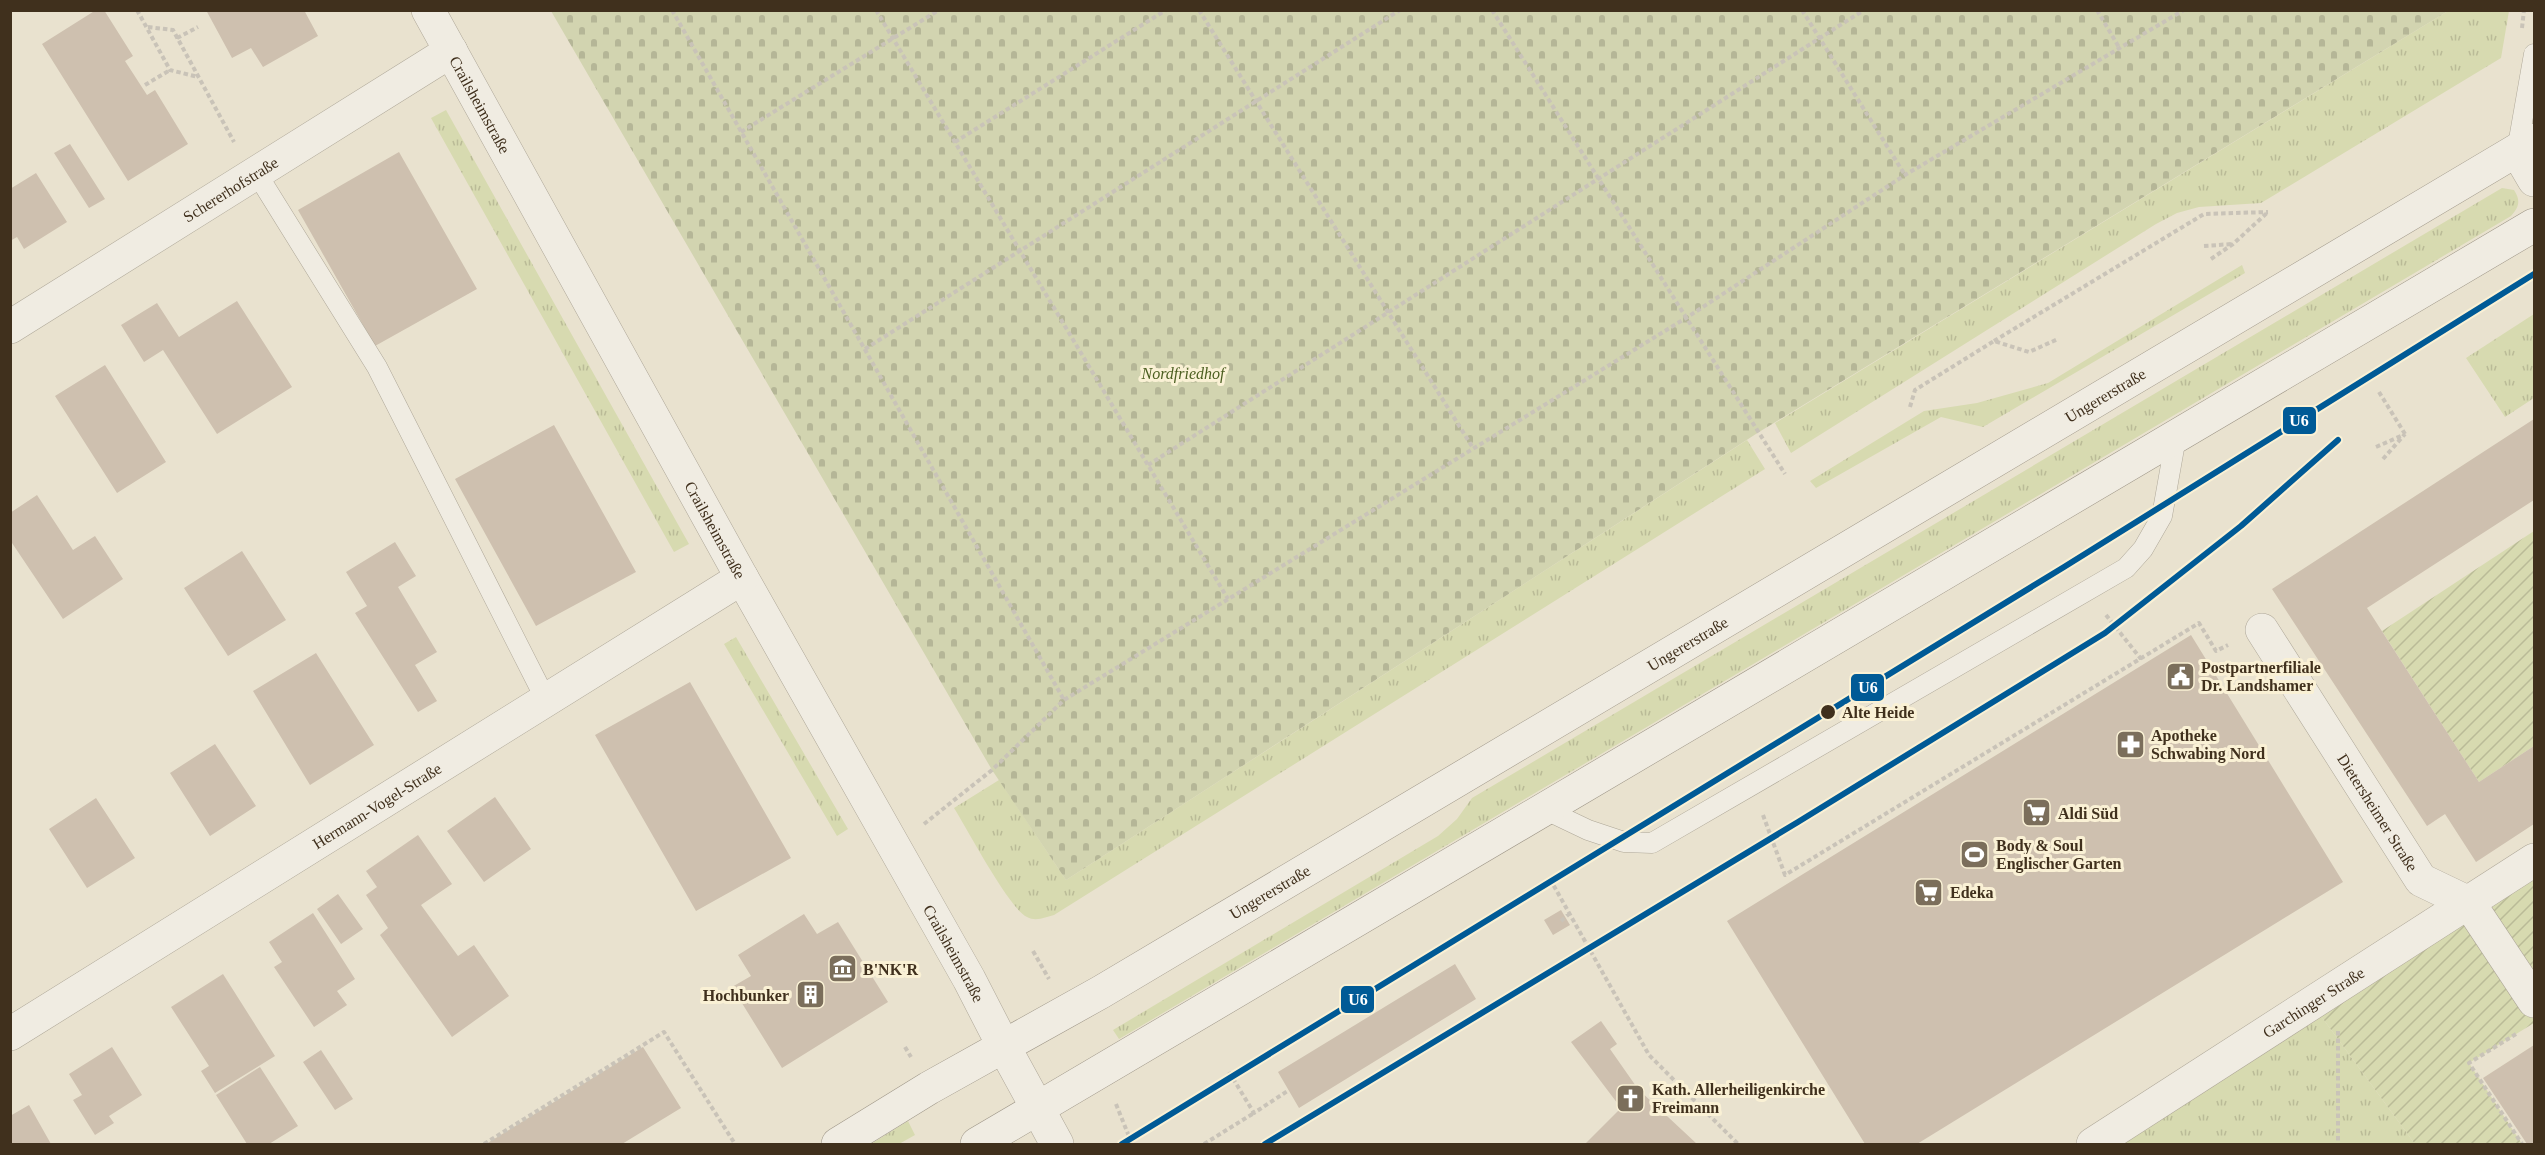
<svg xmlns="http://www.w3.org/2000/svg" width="2545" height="1155" font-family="'Times New Roman',serif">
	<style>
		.grass { fill: url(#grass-tufts) }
		.cemetery { fill: url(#cemetery-stones) }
		.garden { fill: url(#garden-furrows) }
		.building { fill: #cec0af }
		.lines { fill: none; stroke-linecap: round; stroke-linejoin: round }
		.service-casing { stroke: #aea798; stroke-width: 21 }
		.minor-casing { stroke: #aea798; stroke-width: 34 }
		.tertiary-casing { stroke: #aea798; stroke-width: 34 }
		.secondary-casing { stroke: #9e9688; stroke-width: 34 }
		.path { stroke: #c9c3b8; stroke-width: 4; stroke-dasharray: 4.5 3; stroke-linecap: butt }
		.service { stroke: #f0ece2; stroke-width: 20 }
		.minor { stroke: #f0ece2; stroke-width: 33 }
		.tertiary { stroke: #f0ece2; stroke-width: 33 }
		.secondary { stroke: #f0ece2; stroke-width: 33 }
		.metro-1-casing { stroke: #faf1d5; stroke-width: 10 }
		.metro-1 { stroke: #005a96; stroke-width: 6 }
		.stop-dot { fill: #40301d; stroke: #faf1d5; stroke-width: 2 }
		.labels { text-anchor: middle; stroke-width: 6; stroke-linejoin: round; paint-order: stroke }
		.street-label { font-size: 16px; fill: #40301d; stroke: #faf1d5 }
		.park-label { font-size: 16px; font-style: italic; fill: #4c5f21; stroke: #faf1d5 }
		.poi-label { font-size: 16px; font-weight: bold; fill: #40301d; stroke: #faf1d5; text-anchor: start }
		.stop-label { font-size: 16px; font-weight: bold; fill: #40301d; stroke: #faf1d5; text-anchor: start }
		.line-badge { stroke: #faf1d5; stroke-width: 2 }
		.badge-label { font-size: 16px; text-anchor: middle; font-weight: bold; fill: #fff }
	</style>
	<defs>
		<pattern id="grass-tufts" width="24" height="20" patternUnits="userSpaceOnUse" patternTransform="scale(1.5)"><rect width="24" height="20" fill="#d7dab0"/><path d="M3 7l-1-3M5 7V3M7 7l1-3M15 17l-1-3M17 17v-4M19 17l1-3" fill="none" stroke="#babb97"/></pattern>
		<pattern id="cemetery-stones" width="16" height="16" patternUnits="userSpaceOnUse" patternTransform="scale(1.5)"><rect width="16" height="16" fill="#d2d4b0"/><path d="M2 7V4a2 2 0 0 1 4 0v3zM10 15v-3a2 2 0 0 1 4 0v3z" fill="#b5b697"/></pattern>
		<pattern id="garden-furrows" width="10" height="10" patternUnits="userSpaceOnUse" patternTransform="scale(1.5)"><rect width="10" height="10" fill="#d7dab0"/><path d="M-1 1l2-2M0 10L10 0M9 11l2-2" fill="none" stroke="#babb97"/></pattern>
	</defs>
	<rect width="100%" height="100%" fill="#e9e2cf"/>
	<path class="grass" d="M 2448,11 L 2509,11 L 2501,58 L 2261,203 L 2199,207 L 2177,213 L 2156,224 L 1791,453 L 1775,423 Z
		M 446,110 L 689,544 L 674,552 L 431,118 Z
		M 2502,188 L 2514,190 C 2521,201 2519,207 2511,216 L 1119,1039 L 1113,1030 L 1438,836 L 1457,819 L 1472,798 Z
		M 2242,265 L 2245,273 L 1983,427 L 1941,417 L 1816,488 L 1810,481 L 1924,411 L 1977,403 L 2048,383 Z
		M 2534,314 L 2534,398 L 2505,417 L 2466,358 Z
		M 1747,440 L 1765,469 L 1054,915 C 1046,917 1036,922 1027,917 C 1010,910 966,827 954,808 L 999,780 L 1066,880 Z
		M 736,637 L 848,829 L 837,836 L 724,644 Z
		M 2318,1012 L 2415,1144 L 2114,1144 Z
		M 908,1121 L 915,1135 L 899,1144 L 871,1144 Z"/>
	<path class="cemetery" d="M 551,11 L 2448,11 L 1759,432 L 1066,880 L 992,770 Z"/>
	<path class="garden" d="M 2534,531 L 2534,746 L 2479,782 L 2382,631 Z
		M 2534,860 L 2534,1023 L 2469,1063 L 2522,1144 L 2415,1144 L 2318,1012 Z"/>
	<path class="building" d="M 96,10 L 104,10 L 133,56 L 125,61 L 147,95 L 155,90 L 188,144 L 128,181 L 42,44 Z
		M 206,10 L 304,10 L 318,36 L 263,67 L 251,48 L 232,58 Z
		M 70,144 L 105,199 L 89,208 L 54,153 Z
		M 399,152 L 477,289 L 375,346 L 298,210 Z
		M 36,173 L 67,222 L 24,249 L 17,237 L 10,241 L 10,189 Z
		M 237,301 L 292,387 L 217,434 L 163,350 L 144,362 L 121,325 L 157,303 L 179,337 Z
		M 105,365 L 166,462 L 117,493 L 55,396 Z
		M 2534,419 L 2534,500 L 2367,608 L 2479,782 L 2534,746 L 2534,824 L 2476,862 L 2445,814 L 2427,826 L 2272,589 Z
		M 554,425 L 636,572 L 536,626 L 455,479 Z
		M 37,495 L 73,550 L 95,536 L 123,579 L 63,619 L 10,540 L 10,513 Z
		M 395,542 L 416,576 L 398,587 L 437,652 L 415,665 L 437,701 L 418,712 L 355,613 L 367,606 L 346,572 Z
		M 242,551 L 286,620 L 228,656 L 184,588 Z
		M 2191,635 L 2343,882 L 1917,1144 L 1865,1144 L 1727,921 Z
		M 316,653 L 374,745 L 310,785 L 253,691 Z
		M 690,682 L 791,858 L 696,911 L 595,735 Z
		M 215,744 L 256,806 L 210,836 L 170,773 Z
		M 495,797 L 531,849 L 484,882 L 447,831 Z
		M 96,798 L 135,858 L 87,888 L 49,829 Z
		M 418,835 L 452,884 L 421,905 L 458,956 L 474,945 L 509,996 L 452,1037 L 380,935 L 388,928 L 366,895 L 377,887 L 366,871 Z
		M 338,894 L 363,929 L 341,944 L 317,909 Z
		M 1561,910 L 1570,925 L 1553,935 L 1544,920 Z
		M 313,913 L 355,979 L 337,991 L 347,1005 L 314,1027 L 274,967 L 282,962 L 269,942 Z
		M 804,914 L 817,934 L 838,922 L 888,1002 L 782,1068 L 732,987 L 751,976 L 738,955 Z
		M 1455,964 L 1476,999 L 1299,1108 L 1278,1072 Z
		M 223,974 L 275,1056 L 215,1093 L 201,1071 L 209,1066 L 171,1007 Z
		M 1601,1021 L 1617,1044 L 1610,1049 L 1638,1089 L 1697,1144 L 1585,1144 L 1621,1108 L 1571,1042 Z
		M 2534,1045 L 2534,1144 L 2527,1144 L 2483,1078 Z
		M 112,1047 L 142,1095 L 109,1116 L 114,1123 L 95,1135 L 73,1100 L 82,1095 L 69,1074 Z
		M 643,1047 L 681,1108 L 622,1144 L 486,1144 Z
		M 321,1050 L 353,1099 L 335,1110 L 303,1062 Z
		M 260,1067 L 298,1126 L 269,1144 L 247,1144 L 216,1095 Z
		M 29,1105 L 51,1144 L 10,1144 L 10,1116 Z"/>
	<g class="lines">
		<defs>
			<path id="service" d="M 2517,151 L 2534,54
				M 257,174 L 377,367 L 546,700
				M 1544,809 L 1588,830 L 1624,842 L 1652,843 L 2126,568 L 2143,549 L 2162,516 L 2176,437"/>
			<g id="minor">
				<path id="s1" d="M 428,10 L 742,578 L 969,979 L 1004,1047"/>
				<path d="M 2517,151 L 2534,180"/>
				<path id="s2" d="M 10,327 L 451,51"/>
				<path id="s3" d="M 2262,630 L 2421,880 L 2469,903 L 2534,1001"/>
				<path id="s4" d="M 10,1034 L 742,578"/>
				<path id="s5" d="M 2093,1144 L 2534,860"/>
			</g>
			<path id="tertiary" d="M 1004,1047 L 1057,1144"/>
			<g id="secondary">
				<path id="s6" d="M 838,1144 L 929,1088 L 1101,992 L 2534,140"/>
				<path d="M 977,1144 L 2534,225"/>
			</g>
		</defs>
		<use href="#service" class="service-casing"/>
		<use href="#minor" class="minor-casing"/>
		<use href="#tertiary" class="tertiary-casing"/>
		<use href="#secondary" class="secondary-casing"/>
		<path class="path" d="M 137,10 L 170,70 L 198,77
			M 672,10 L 1064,700
			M 876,10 L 1228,599
			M 1199,10 L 1473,448
			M 1492,10 L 1785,474
			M 1802,10 L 1905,175
			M 2097,10 L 2120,49
			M 148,27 L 173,30 L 234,142
			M 2522,28 L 2524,10
			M 177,38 L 198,27
			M 145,85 L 170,70
			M 741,132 L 939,10
			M 955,142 L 1166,10
			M 2204,246 L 2232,244
			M 2211,259 L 2233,244 L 2268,212
			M 1994,341 L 2204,214 L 2268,212
			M 865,349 L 1400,10
			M 2379,392 L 2405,434
			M 1910,407 L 1915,390 L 1994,341 L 2029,352 L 2058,339
			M 2376,447 L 2401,436
			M 2383,459 L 2405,434
			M 1148,465 L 1864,10
			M 2106,615 L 2141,659
			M 1763,815 L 1785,875 L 2199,623 L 2216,651 L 2228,645
			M 924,824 L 992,770 L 1064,700 L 1686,318 L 1905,175 L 2184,10
			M 1550,879 L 1649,1055 L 1738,1144
			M 1561,921 L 1570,913
			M 1033,951 L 1049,979
			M 2338,1031 L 2338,1144
			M 2516,1034 L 2469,1063 L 2522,1144
			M 905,1047 L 911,1057
			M 1229,1072 L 1254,1113 L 1289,1090
			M 1116,1104 L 1132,1144
			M 484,1144 L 664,1032 L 735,1144
			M 1204,1144 L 1254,1113"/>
		<use href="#service" class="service"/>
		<use href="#minor" class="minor"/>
		<use href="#tertiary" class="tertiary"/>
		<use href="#secondary" class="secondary"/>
		<defs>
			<path id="metro-1" d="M 1122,1144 L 2064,567 L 2534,274
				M 1265,1144 L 1798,822 L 2105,633 L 2241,526 L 2338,440"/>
		</defs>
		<use href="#metro-1" class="metro-1-casing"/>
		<use href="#metro-1" class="metro-1"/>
	</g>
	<defs>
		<symbol id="civic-square" viewBox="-11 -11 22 22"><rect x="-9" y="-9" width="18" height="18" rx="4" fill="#7b6e5b" stroke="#faf1d5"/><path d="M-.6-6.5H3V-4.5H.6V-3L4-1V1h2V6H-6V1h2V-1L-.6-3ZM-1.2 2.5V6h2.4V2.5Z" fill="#fff"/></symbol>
		<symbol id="pharmacy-square" viewBox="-11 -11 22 22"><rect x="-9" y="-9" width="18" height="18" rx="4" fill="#7b6e5b" stroke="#faf1d5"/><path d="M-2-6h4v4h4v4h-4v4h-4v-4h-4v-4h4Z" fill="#fff"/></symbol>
		<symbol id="supermarket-square" viewBox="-11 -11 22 22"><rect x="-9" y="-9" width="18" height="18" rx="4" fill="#7b6e5b" stroke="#faf1d5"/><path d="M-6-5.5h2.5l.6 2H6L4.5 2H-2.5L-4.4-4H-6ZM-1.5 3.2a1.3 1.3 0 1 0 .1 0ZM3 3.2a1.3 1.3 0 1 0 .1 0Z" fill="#fff"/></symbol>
		<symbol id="stadium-square" viewBox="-11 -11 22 22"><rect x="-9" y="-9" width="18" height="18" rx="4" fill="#7b6e5b" stroke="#faf1d5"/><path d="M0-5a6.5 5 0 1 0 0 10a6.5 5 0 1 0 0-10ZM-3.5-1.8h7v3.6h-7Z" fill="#fff"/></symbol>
		<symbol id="museum-square" viewBox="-11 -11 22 22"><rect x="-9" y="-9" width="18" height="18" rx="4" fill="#7b6e5b" stroke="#faf1d5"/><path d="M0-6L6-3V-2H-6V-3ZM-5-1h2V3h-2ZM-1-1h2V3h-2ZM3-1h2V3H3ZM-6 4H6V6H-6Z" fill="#fff"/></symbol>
		<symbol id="building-square" viewBox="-11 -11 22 22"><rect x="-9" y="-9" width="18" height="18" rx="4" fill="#7b6e5b" stroke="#faf1d5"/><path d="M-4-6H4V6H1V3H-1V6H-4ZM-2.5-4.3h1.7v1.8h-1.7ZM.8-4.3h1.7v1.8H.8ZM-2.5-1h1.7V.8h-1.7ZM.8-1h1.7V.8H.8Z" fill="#fff"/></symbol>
		<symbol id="church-square" viewBox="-11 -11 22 22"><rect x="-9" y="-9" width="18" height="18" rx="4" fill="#7b6e5b" stroke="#faf1d5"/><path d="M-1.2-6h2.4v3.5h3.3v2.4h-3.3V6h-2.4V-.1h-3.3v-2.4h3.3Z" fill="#fff"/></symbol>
	</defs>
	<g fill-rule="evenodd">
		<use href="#civic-square" x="2164" y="660" width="33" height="33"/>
		<use href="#pharmacy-square" x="2114" y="728" width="33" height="33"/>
		<use href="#supermarket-square" x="2020" y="796" width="33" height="33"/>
		<use href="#stadium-square" x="1958" y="838" width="33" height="33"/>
		<use href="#supermarket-square" x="1912" y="876" width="33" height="33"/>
		<use href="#museum-square" x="826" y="952" width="33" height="33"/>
		<use href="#building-square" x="794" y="978" width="33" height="33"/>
		<use href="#church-square" x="1614" y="1082" width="33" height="33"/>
	</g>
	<circle class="stop-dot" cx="1828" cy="712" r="8"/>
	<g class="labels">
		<g class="street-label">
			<text dy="6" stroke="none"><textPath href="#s1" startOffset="108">Crailsheimstraße</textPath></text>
			<text dy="6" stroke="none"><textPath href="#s2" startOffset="260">Schererhofstraße</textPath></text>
			<text dy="6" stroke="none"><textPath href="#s6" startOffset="1472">Ungererstraße</textPath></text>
			<text dy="6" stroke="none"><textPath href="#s1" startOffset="594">Crailsheimstraße</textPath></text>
			<text dy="6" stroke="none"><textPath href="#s6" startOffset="986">Ungererstraße</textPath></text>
			<text dy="6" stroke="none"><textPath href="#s4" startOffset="432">Hermann-Vogel-Straße</textPath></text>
			<text dy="6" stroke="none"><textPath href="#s3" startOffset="216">Dietersheimer Straße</textPath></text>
			<text dy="6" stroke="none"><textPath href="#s6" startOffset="500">Ungererstraße</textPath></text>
			<text dy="6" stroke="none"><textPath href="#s1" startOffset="1080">Crailsheimstraße</textPath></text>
			<text dy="6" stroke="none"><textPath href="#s5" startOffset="262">Garchinger Straße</textPath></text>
		</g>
		<g class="park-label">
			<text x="1183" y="379">Nordfriedhof</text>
		</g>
		<g class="poi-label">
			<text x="2201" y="673">Postpartnerfiliale<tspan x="2201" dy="18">Dr. Landshamer</tspan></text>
			<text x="2151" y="741">Apotheke<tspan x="2151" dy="18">Schwabing Nord</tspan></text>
			<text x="2058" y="819">Aldi Süd</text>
			<text x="1996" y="851">Body &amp; Soul<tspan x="1996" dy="18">Englischer Garten</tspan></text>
			<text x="1950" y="898">Edeka</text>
			<text x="863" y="975">B'NK'R</text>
			<text x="789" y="1001" text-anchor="end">Hochbunker</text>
			<text x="1652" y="1095">Kath. Allerheiligenkirche<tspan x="1652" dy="18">Freimann</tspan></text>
		</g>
		<g class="stop-label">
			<text x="1842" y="718">Alte Heide</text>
		</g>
	</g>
	<g class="line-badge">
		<rect x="2282" y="406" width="35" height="29" rx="6" fill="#005a96"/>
		<rect x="1850" y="673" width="35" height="29" rx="6" fill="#005a96"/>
		<rect x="1340" y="985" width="35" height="29" rx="6" fill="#005a96"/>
	</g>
	<g class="badge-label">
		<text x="2299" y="426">U6</text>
		<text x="1868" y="693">U6</text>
		<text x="1358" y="1005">U6</text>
	</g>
	<rect width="2545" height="1155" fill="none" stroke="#40301d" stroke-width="24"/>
</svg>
